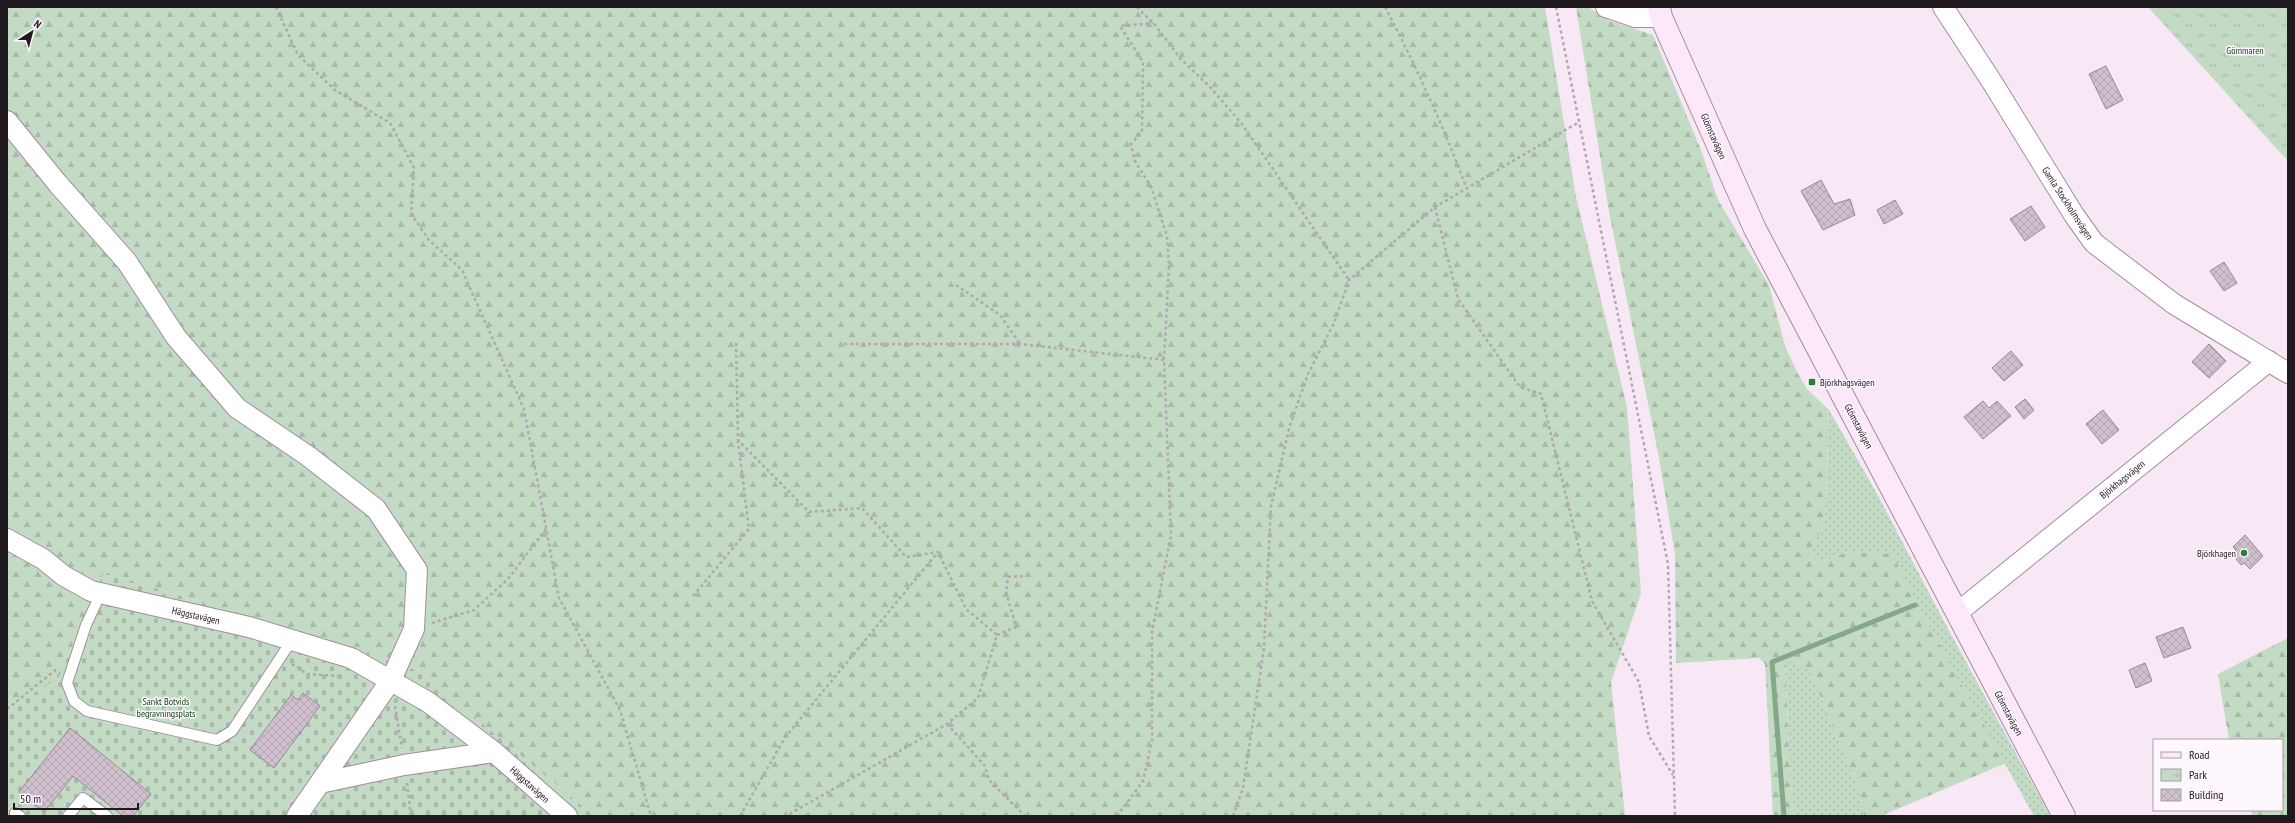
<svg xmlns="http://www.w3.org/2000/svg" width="2295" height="823" font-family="'PT Sans Narrow',sans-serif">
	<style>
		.grass { fill: url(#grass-dots) }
		.forest { fill: url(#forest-firs) }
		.cemetery { fill: url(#cemetery-stones) }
		.park { fill: url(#park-tufts) }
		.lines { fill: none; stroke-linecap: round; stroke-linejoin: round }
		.stream { stroke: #85a886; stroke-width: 5 }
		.building { fill: url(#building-cross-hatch); stroke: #988895 }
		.service-casing { stroke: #9e8f9c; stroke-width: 12 }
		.minor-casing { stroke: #9e8f9c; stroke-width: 22 }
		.secondary-casing { stroke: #9e8f9c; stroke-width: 24 }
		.path { stroke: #b3a6b0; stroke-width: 2.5; stroke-dasharray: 3 3; stroke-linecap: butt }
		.service { stroke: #fff; stroke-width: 10 }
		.minor { stroke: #fff; stroke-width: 20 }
		.secondary { stroke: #fde8fa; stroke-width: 22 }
		.poi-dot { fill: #268334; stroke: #fef7fd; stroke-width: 1.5 }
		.labels { text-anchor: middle; stroke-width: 3; stroke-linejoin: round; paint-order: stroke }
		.park-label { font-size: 10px; fill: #13471b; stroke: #fef7fd }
		.street-label { font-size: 10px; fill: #201a1f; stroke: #fef7fd }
		.poi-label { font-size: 10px; fill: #201a1f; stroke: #fef7fd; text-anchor: start }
	</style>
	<defs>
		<pattern id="grass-dots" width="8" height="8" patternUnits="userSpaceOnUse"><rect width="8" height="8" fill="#c3dac4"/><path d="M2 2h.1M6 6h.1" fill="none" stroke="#a7baa8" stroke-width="1.8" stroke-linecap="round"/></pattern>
		<pattern id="forest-firs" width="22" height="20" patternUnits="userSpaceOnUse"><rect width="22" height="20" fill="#c3dac4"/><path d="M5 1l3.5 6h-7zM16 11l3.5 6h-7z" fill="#a7baa8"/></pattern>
		<pattern id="cemetery-stones" width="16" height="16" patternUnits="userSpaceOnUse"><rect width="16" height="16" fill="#c3dac4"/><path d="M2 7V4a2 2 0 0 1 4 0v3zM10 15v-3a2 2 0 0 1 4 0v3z" fill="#a7baa8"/></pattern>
		<pattern id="park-tufts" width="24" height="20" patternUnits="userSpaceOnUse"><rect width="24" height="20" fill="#c3dac4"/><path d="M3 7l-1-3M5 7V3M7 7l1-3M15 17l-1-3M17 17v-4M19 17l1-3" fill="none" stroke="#a7baa8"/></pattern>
		<pattern id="building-cross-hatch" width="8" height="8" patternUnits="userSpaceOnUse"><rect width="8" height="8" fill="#d0c0cd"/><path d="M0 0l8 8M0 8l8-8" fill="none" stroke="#b2a4b0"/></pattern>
	</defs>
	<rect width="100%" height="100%" fill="#f8e7f4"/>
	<path class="grass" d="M 1829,410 L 1876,492 L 1946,625 L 2050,816 L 2034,816 L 1959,681 L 1849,552 L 1814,563 L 1813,546 L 1824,524 L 1826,506 Z
		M 1785,662 L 1796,662 L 1810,671 L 1857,785 L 1864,816 L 1795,816 L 1790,776 Z"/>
	<path class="forest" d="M 7,7 L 1545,7 L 1576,197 L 1627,407 L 1641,593 L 1611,682 L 1625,816 L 594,816 L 419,671 L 104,572 L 59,678 L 7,711 Z
		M 1576,7 L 1588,7 L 1610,21 L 1653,35 L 1701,150 L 1718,200 L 1769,285 L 1785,346 L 1797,372 L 1807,389 L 1829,410 L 1826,506 L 1824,524 L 1813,546 L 1814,563 L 1849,552 L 1892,554 L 1959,681 L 2006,763 L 1881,816 L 1864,816 L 1857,785 L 1810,671 L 1796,662 L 1785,662 L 1790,776 L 1795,816 L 1773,816 L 1765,664 L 1759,658 L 1676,663 L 1675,554 L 1658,452 L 1609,212 Z
		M 2288,638 L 2288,816 L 2253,816 L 2250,810 L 2282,810 L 2282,740 L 2229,740 L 2218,674 Z"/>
	<path class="cemetery" d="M 104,572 L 419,671 L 594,816 L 7,816 L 7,711 L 59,677 Z"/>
	<path class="park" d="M 2148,7 L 2288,7 L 2288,161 Z"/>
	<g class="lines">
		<path class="stream" d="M 1784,816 L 1772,662 L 1915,605"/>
	</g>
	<path class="building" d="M 2106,66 L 2123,100 L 2106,109 L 2089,74 Z
		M 1821,180 L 1834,204 L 1850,199 L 1855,215 L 1823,230 L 1801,191 Z
		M 1895,200 L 1903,214 L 1884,224 L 1877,210 Z
		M 2031,206 L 2045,227 L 2025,241 L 2010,219 Z
		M 2224,262 L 2237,283 L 2224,291 L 2210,271 Z
		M 2209,344 L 2226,361 L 2209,378 L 2192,362 Z
		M 2011,351 L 2023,365 L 2004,381 L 1992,368 Z
		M 2025,399 L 2034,410 L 2024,419 L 2015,407 Z
		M 1983,401 L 1989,408 L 1997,401 L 2011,416 L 1983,439 L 1964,417 Z
		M 2103,410 L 2119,430 L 2102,444 L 2086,424 Z
		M 2245,535 L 2263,556 L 2250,569 L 2244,563 L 2241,565 L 2232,554 L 2236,550 L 2233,547 Z
		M 2183,627 L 2191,648 L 2164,658 L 2156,637 Z
		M 2145,663 L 2152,681 L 2136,688 L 2129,670 Z
		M 303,693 L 320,706 L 274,768 L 250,750 L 291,695 L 298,700 Z
		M 70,728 L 151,794 L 133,816 L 123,816 L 73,776 L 44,812 L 19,792 Z"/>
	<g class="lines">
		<defs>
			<path id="service" d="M 101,593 L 86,625 L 67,683 L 74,701 L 87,711 L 217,740 L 232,731 L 292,640
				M 15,813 L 20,816
				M 68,816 L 83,798 L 107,816"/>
			<path id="minor" d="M 1606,7 L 1635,17 L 1661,17
				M 1943,7 L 1992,82 L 2074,215 L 2094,243 L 2174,304 L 2288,373
				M 7,121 L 58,184 L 127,262 L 176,337 L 237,408 L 308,456 L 376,509 L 417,570 L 414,629 L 391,680 L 297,816
				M 7,539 L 43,559 L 64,576 L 91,591 L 249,627 L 351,658 L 428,702 L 494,752 L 567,816
				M 1957,613 L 2269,361
				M 320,783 L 404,765 L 494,752"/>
			<path id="secondary" d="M 1659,7 L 1661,17 L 1755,229 L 2064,816"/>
		</defs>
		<use href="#service" class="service-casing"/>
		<use href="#minor" class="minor-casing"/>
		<use href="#secondary" class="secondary-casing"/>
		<path class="path" d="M 276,7 L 298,55 L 335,90 L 390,123 L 414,168 L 411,214 L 429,240 L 462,270 L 524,409 L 559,598 L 620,710 L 651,816
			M 1137,7 L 1156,26 L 1180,58 L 1210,87 L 1242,124 L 1349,280
			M 1385,7 C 1416,66 1443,125 1466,187
			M 1556,7 L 1668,564 L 1675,816
			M 1435,207 L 1458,299 L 1520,387 L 1541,394 L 1592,601 L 1639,682 L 1649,736 L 1673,775
			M 956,285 L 1000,315 L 1020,344
			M 736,343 L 738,440 L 809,512 L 862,508 L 906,557 L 938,552 L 966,609 L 997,635 L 978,698 L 947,724 L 786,816
			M 844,344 L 1020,344 L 1164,360
			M 693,596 L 749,529 L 738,441
			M 432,623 L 474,610 L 508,579 L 546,529
			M 997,635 L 1016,627 L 1006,592 L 1008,577 L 1026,576
			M 292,664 L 307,674 L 338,676 L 342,675
			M 395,706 L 402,748
			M 7,709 L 58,668
			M 947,724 L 985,766 L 989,780 L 1025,816
			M 407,783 L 411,816
			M 740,816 L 786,736 L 938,552
			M 1117,816 L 1143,781 L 1152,741 L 1152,632 L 1171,535 L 1164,360 L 1169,264 L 1167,236 L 1151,187 L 1135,161 L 1131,144 L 1142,132 L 1143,62 L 1120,26 L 1153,23
			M 1233,816 L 1243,788 L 1264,648 L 1271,506 L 1290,425 L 1308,374 L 1334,323 L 1349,280 L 1435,207 L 1579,122"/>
		<use href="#service" class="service"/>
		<use href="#minor" class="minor"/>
		<use href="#secondary" class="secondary"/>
	</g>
	<g class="poi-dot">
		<rect x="1808" y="378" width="8" height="8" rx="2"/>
		<circle cx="2244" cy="553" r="4"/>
	</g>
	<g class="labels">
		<g class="park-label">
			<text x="2245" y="54">Gömmaren</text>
			<text x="166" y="705">Sankt Botvids<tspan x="166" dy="12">begravningsplats</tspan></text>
		</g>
		<g class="street-label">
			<text transform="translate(1714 136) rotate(66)" y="4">Glömstavägen</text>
			<text transform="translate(2068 203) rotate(57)" y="4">Gamla Stockholmsvägen</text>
			<text transform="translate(1859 426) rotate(62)" y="4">Glömstavägen</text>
			<text transform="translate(2122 479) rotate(-39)" y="4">Björkhagsvägen</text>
			<text transform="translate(196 615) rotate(13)" y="4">Häggstavägen</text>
			<text transform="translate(2009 713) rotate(62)" y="4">Glömstavägen</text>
			<text transform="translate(530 784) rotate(42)" y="4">Häggstavägen</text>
		</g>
		<g class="poi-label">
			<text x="1820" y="386">Björkhagsvägen</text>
			<text x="2236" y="557" text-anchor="end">Björkhagen</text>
		</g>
	</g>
	<rect width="2295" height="823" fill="none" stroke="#201a1f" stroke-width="16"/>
	<rect x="2153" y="739" width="130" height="72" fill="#fef7fd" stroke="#a59fa4"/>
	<rect x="2161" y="752" width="20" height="6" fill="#fde8fa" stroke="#a59fa4"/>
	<text x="2189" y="759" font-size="12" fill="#201a1f">Road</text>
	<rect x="2161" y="769" width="20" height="12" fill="url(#park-tufts)" stroke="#a59fa4"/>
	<text x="2189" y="779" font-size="12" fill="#201a1f">Park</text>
	<rect x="2161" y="789" width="20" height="12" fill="url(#building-cross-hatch)" stroke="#a59fa4"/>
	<text x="2189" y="799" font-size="12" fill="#201a1f">Building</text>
	<g transform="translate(32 32) rotate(36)" stroke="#fef7fd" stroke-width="3" paint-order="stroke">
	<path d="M0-3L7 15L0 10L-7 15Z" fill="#201a1f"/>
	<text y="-6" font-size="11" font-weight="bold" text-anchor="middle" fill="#201a1f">N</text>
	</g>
	<path d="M14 803v6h124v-6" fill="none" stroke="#201a1f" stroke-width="2"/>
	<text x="20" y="803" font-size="12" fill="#201a1f" stroke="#fef7fd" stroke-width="3" paint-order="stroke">50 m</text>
</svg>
